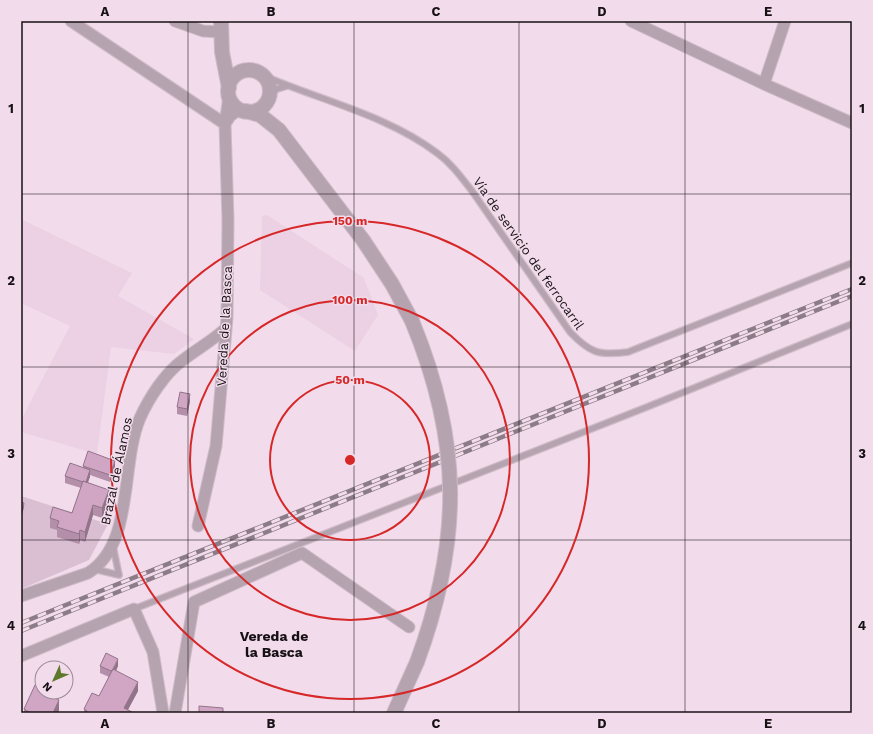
<svg xmlns="http://www.w3.org/2000/svg" width="873" height="734" font-family="'Work Sans',sans-serif">
	<style>
		.built { fill: #ecd0e4 }
		.green { fill: #dabed2 }
		.lines { fill: none; stroke-linecap: round; stroke-linejoin: round }
		.service-casing { stroke: #cfbbc9; stroke-width: 8 }
		.minor-casing { stroke: #cfbbc9; stroke-width: 13 }
		.tertiary-casing { stroke: #cfbbc9; stroke-width: 16 }
		.service { stroke: #b6a3b0; stroke-width: 5.5 }
		.minor { stroke: #b6a3b0; stroke-width: 11 }
		.tertiary { stroke: #b6a3b0; stroke-width: 14 }
		.rail-casing { stroke: #8b7c87; stroke-width: 4.5 }
		.rail { stroke: #f2dceb; stroke-width: 3; stroke-dasharray: 9; stroke-linecap: butt }
		.tertiary-bridge-casing { stroke: #cfbbc9; stroke-width: 16; stroke-linecap: butt }
		.tertiary-bridge { stroke: #b6a3b0; stroke-width: 14 }
		.wall { fill: #b48fa9 }
		.shaded-wall { fill: #92748a }
		.building { fill: #d1a6c5; stroke: #92748a }
		.grid { fill: none; stroke: #171015; stroke-width: 1; stroke-opacity: 0.55 }
		.ring { fill: none; stroke: #d62828; stroke-width: 2 }
		.labels { text-anchor: middle; stroke-width: 3; stroke-linejoin: round; paint-order: stroke }
		.street-label { font-size: 13px; fill: #171015; stroke: #f2dceb }
		.neighbourhood-label { font-size: 14px; font-weight: bold; fill: #171015; stroke: #f2dceb }
		.centre { fill: #d62828; stroke: #f2dceb; stroke-width: 2 }
		.ring-label { font-size: 12px; text-anchor: middle; font-weight: bold; fill: #d62828; stroke: #f2dceb; stroke-width: 3; stroke-linejoin: round; paint-order: stroke }
		.neatline { fill: none; stroke: #171015; stroke-width: 1.5 }
		.grid-label { font-size: 13px; text-anchor: middle; font-weight: bold; fill: #171015 }
	</style>
	<rect width="100%" height="100%" fill="#f2dceb"/>
	<path class="built" d="M 267,215 L 364,278 L 378,315 L 355,351 L 260,290 L 262,216 Z
		M 21,219 L 132,273 L 118,296 L 194,339 L 174,354 L 111,347 L 97,454 L 21,432 L 21,420 L 70,326 L 21,303 Z"/>
	<path class="green" d="M 21,496 L 108,524 L 89,560 L 21,589 Z"/>
	<g class="lines">
		<defs>
			<path id="service" d="M 262,75 C 319,100 387,115 437,153 C 451,163 461,177 472,191 L 570,332 C 590,353 599,356 628,352 L 852,263
				M 269,95 L 277,89 L 287,86
				M 113,546 L 119,575
				M 94,569 L 119,575
				M 134,609 L 647,407 L 852,324"/>
			<path id="minor" d="M 71,21 L 225,124
				M 175,21 L 203,31 L 221,32
				M 631,21 L 764,84
				M 785,21 L 764,84 L 852,123
				M 225,124 L 230,116 L 240,109
				M 198,526 L 216,446 L 227,318 L 228,220 L 225,124 L 229,96
				M 21,596 L 88,573 C 135,544 120,465 140,418 C 149,398 165,373 183,360 C 197,349 212,341 225,329
				M 21,656 L 134,609 L 153,652 L 163,713
				M 175,713 L 194,602 L 302,553 L 409,627"/>
			<path id="tertiary" d="M 221,21 L 222,52 L 229,88
				M228 91a21 21 0 1 1 42 0a21 21 0 1 1-42 0Z
				M 246,111 L 260,115 L 279,130 L 363,240 L 392,284 L 412,321
				M 394,713 L 417,662"/>
		</defs>
		<use href="#service" class="service-casing"/>
		<use href="#minor" class="minor-casing"/>
		<use href="#tertiary" class="tertiary-casing"/>
		<use href="#service" class="service"/>
		<use href="#minor" class="minor"/>
		<use href="#tertiary" class="tertiary"/>
		<defs>
			<path id="rail" d="M 21,623 L 852,289
				M 21,631 L 852,296"/>
		</defs>
		<use href="#rail" class="rail-casing"/>
		<use href="#rail" class="rail"/>
		<defs>
			<path id="tertiary-bridge" d="M 412,321 C 462,442 462,540 417,662"/>
		</defs>
		<use href="#tertiary-bridge" class="tertiary-bridge-casing"/>
		<use href="#tertiary-bridge" class="tertiary-bridge"/>
	</g>
	<path class="wall" d="M 190,401 L 187,416 L 177,414 L 177,407 Z
		M 83,466 L 115,468 L 110,482 L 90,475 L 88,482 L 109,500 L 102,518 L 93,515 L 85,542 L 80,540 L 79,544 L 57,537 L 57,530 L 50,528 L 50,518 L 72,513 L 81,488 L 65,483 L 65,476 L 83,468 Z
		M 100,666 L 118,666 L 116,671 L 138,691 L 128,710 L 134,713 L 84,713 L 84,709 L 99,696 L 109,677 L 100,673 Z
		M 52,696 L 59,710 L 58,713 L 24,713 L 24,709 Z"/>
	<path class="shaded-wall" d="M 190,394 L 190,401 L 187,416 L 187,409 Z
		M 115,461 L 115,468 L 110,482 L 110,475 Z
		M 90,470 L 90,477 L 85,490 L 85,483 Z
		M 109,490 L 109,500 L 102,518 L 102,508 Z
		M 24,503 L 24,507 L 22,515 L 22,512 Z
		M 93,505 L 93,515 L 85,542 L 85,532 Z
		M 80,530 L 80,540 L 79,544 L 79,534 Z
		M 118,659 L 118,666 L 112,679 L 112,672 Z
		M 138,682 L 138,691 L 126,713 L 124,708 Z
		M 59,700 L 59,710 L 58,713 L 53,713 Z"/>
	<path class="building" d="M 180,392 L 190,394 L 187,409 L 177,407 Z
		M 88,451 L 115,461 L 110,475 L 83,466 Z
		M 70,463 L 90,470 L 86,482 L 83,481 L 83,482 L 65,476 Z
		M 83,481 L 109,490 L 102,508 L 93,505 L 85,532 L 80,530 L 79,534 L 57,527 L 59,521 L 50,518 L 53,507 L 72,513 Z
		M 21,502 L 24,503 L 22,512 L 21,511 Z
		M 106,653 L 118,659 L 113,669 L 111,671 L 100,666 Z
		M 113,669 L 138,682 L 124,708 L 134,713 L 86,713 L 87,711 L 84,709 L 92,693 L 99,696 Z
		M 35,685 L 42,689 L 42,692 L 49,692 L 52,694 L 51,696 L 59,700 L 53,713 L 31,713 L 24,709 Z
		M 199,706 L 223,708 L 223,713 L 199,713 Z"/>
	<path class="grid" d="M 188,21 L 188,713M 354,21 L 354,713M 519,21 L 519,713M 685,21 L 685,713M 21,194 L 852,194M 21,367 L 852,367M 21,540 L 852,540"/>
	<g class="ring">
		<circle cx="350" cy="460" r="80"/>
		<circle cx="350" cy="460" r="160"/>
		<circle cx="350" cy="460" r="239"/>
	</g>
	<g class="labels">
		<g class="street-label">
			<text transform="translate(529 253) rotate(55)" y="5">Vía de servicio del ferrocarril</text>
			<text transform="translate(224 326) rotate(-87)" y="5">Vereda de la Basca</text>
			<text transform="translate(116 471) rotate(-78)" y="5">Brazal de Álamos</text>
		</g>
		<g class="neighbourhood-label">
			<text x="274" y="641">Vereda de<tspan x="274" dy="16">la Basca</tspan></text>
		</g>
	</g>
	<circle cx="350" cy="460" r="6" class="centre"/>
	<g class="ring-label">
		<text x="350" y="225">150 m</text>
		<text x="350" y="304">100 m</text>
		<text x="350" y="384">50 m</text>
	</g>
	<rect width="873" height="734" fill="none" stroke="#f2dceb" stroke-width="44"/>
	<g transform="translate(54 680) rotate(225)"><circle r="19" fill="#f2dceb" stroke="#9a8a95"/>
	<path d="M0-3L7 15L0 10L-7 15Z" fill="#5e792c"/>
	<text y="-6" font-size="11" font-weight="bold" text-anchor="middle" fill="#171015">N</text>
	</g>
	<rect x="22" y="22" width="829" height="690" class="neatline"/>
	<g class="grid-label">
		<text x="105" y="16">A</text>
		<text x="271" y="16">B</text>
		<text x="436" y="16">C</text>
		<text x="602" y="16">D</text>
		<text x="768" y="16">E</text>
		<text x="11" y="113">1</text>
		<text x="862" y="113">1</text>
		<text x="11" y="285">2</text>
		<text x="862" y="285">2</text>
		<text x="11" y="458">3</text>
		<text x="862" y="458">3</text>
		<text x="11" y="630">4</text>
		<text x="862" y="630">4</text>
		<text x="105" y="728">A</text>
		<text x="271" y="728">B</text>
		<text x="436" y="728">C</text>
		<text x="602" y="728">D</text>
		<text x="768" y="728">E</text>
	</g>
</svg>
